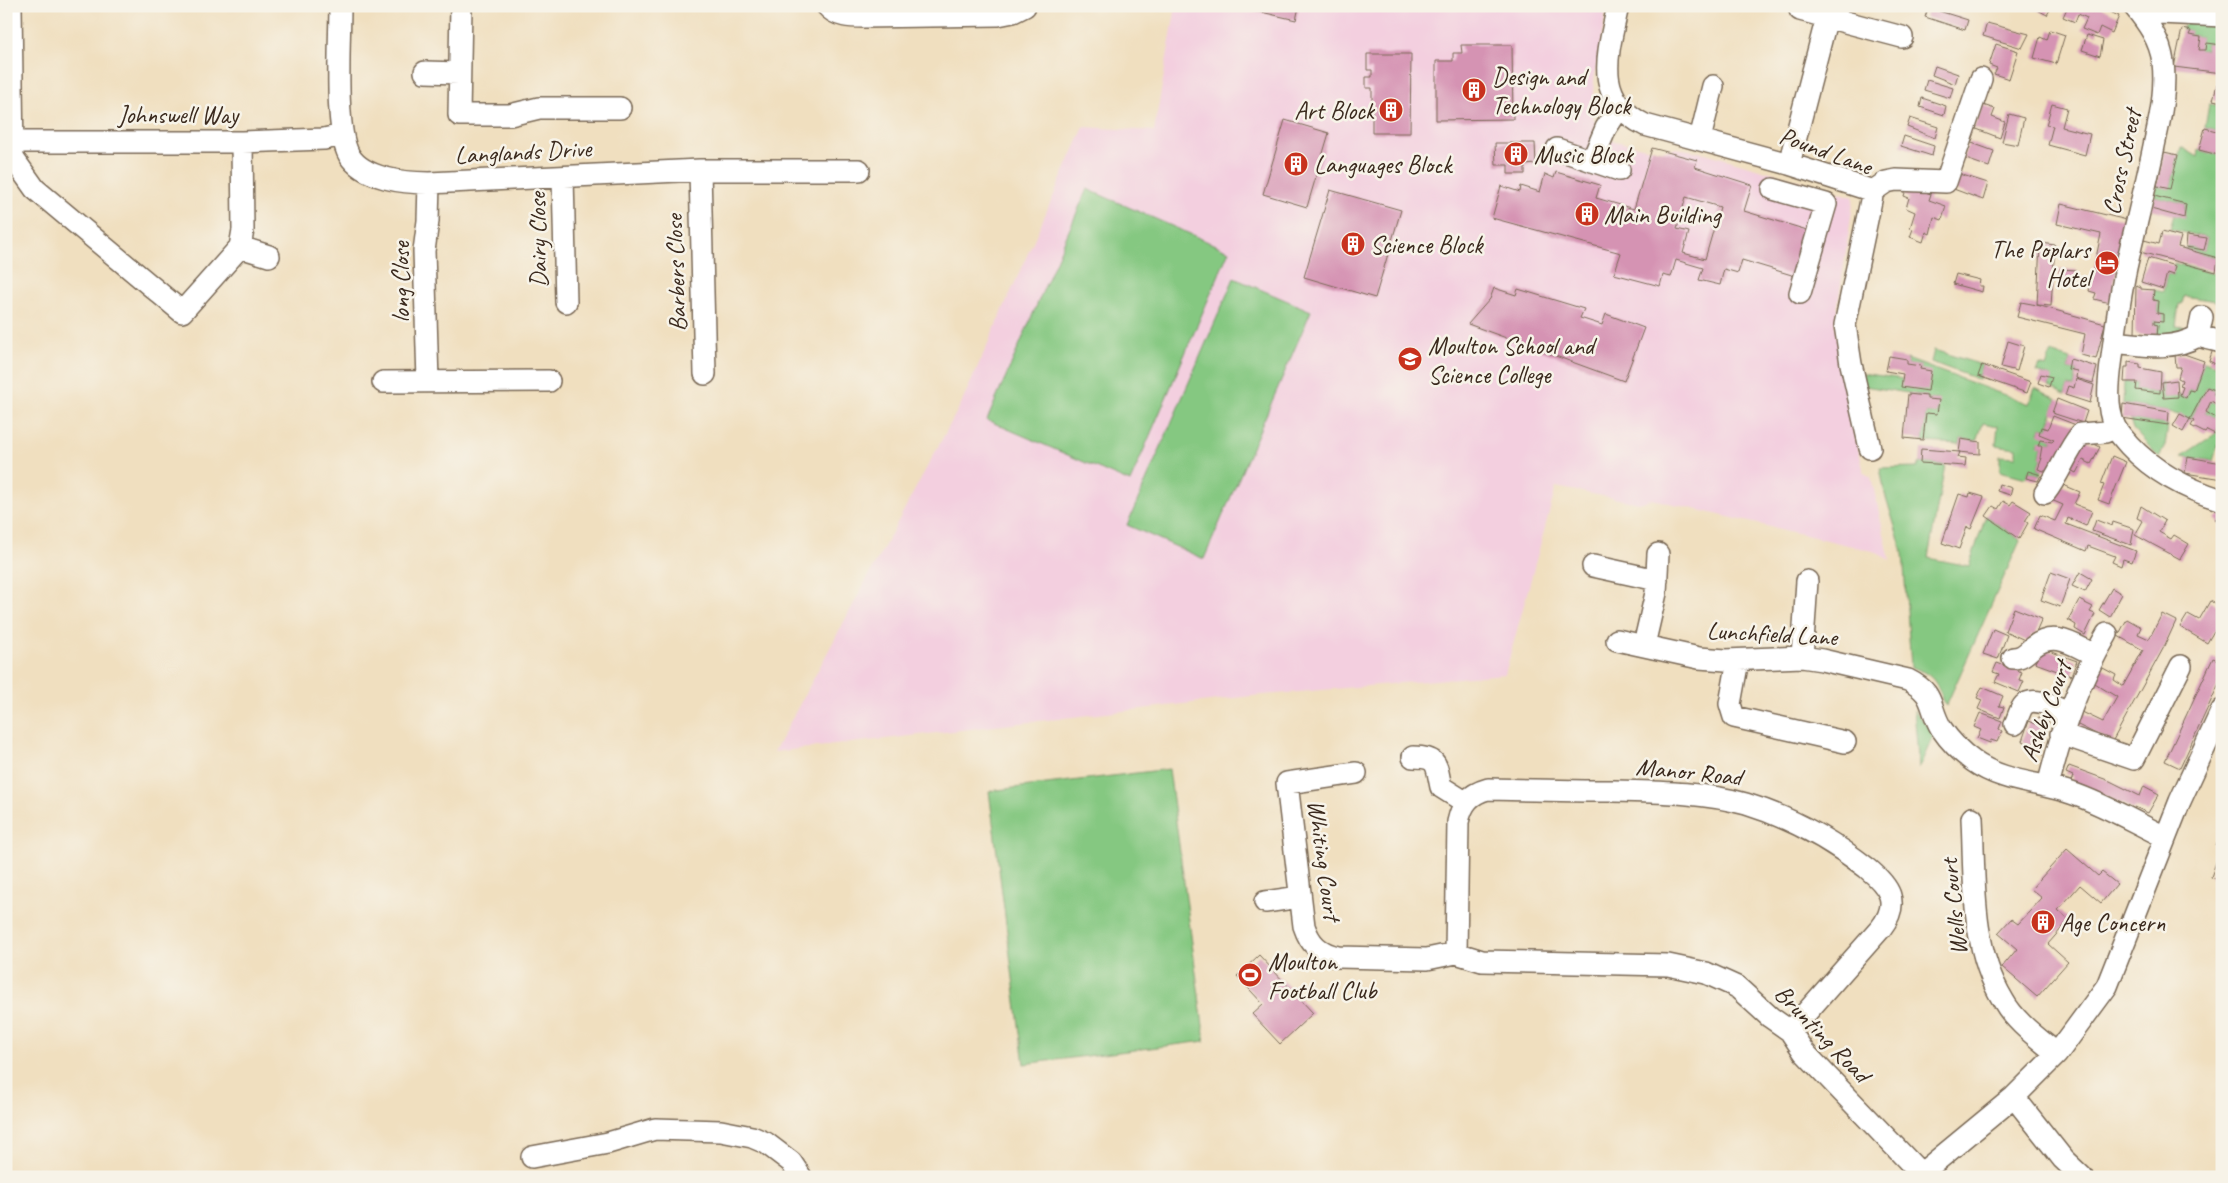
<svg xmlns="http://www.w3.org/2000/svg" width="2228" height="1183" font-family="Caveat,sans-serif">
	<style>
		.built { fill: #f3cfdf }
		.green { fill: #85c881; stroke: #607950 }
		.building { fill: #d593b3; fill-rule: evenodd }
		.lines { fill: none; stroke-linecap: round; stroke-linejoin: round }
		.minor-casing { stroke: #7a6956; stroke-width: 24 }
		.minor { stroke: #fff; stroke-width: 21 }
		.labels { text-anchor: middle; stroke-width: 5; stroke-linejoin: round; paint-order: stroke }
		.poi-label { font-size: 25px; fill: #3b2a1e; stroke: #f7f3e8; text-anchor: start }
		.street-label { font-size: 25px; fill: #3b2a1e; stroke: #f7f3e8 }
	</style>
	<rect width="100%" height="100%" fill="#f7f3e8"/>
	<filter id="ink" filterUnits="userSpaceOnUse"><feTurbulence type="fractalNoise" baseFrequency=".02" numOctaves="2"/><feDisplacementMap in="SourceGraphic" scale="10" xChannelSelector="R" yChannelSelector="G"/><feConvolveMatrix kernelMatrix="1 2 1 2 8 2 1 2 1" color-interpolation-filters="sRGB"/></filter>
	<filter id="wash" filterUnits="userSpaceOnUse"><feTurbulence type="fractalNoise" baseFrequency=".0096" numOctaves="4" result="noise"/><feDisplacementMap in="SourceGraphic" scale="20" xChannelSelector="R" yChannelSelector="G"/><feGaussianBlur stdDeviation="1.12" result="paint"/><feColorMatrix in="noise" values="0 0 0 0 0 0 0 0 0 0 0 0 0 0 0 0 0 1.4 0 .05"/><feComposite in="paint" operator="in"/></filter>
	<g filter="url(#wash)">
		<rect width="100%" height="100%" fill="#f0dfbf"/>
		<path class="built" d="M 1176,6 L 1607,6 L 1594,80 L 1593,117 L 1601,138 L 1660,151 L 1677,148 L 1705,153 L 1854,197 L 1835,324 L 1846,394 L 1864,473 L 1871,477 L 1890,560 L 1873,551 L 1652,499 L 1639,503 L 1556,487 L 1505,674 L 1252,696 L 774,752 L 962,402 L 1084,127 L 1154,131 Z"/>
		<path class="green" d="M 2186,23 L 2222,26 L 2222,45 L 2207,43 L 2206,50 L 2197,50 L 2201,37 L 2189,35 L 2190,31 L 2182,29 Z
			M 2209,104 L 2222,106 L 2220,132 L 2205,128 Z
			M 2181,147 L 2198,157 L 2199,150 L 2222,156 L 2222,302 L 2184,296 L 2182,304 L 2179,304 L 2176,326 L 2189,328 L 2182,334 L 2157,337 L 2158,325 L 2154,324 L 2154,321 L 2163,321 L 2163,314 L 2157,313 L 2158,301 L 2153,300 L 2154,290 L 2163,292 L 2167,273 L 2173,275 L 2174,263 L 2215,274 L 2218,258 L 2186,249 L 2186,247 L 2204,250 L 2207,238 L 2170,229 L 2174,215 L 2184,217 L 2186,204 L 2154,196 L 2157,186 L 2170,189 Z
			M 1087,189 L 1229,251 L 1130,482 L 987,420 Z
			M 1234,278 L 1311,311 L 1204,559 L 1127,525 Z
			M 1934,350 L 1982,365 L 1978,376 L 1980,380 L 1931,362 Z
			M 2051,353 L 2070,359 L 2068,369 L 2077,371 L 2074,387 L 2068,386 L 2065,395 L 2049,387 L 2051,377 L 2037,372 L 2040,365 L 2046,367 Z
			M 1907,359 L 2029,404 L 2035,388 L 2057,399 L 2048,429 L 2041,427 L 2039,433 L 2054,440 L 2052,442 L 2040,441 L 2038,445 L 2042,446 L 2040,457 L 2042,458 L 2038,469 L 2042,470 L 2041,475 L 2028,471 L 2026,478 L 2000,471 L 2000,456 L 2016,457 L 2016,448 L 1996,445 L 1998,426 L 1983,423 L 1977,441 L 1961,439 L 1960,444 L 1923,442 L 1926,413 L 1937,414 L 1938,400 L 1927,399 L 1927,396 L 1864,386 L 1861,373 L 1903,379 L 1920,369 L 1920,366 L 1907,364 Z
			M 2204,361 L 2222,367 L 2222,398 L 2214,394 L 2215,390 L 2207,387 L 2190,419 L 2169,412 L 2123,404 L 2124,382 L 2137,382 L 2136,390 L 2159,393 L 2161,381 L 2162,382 L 2164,398 L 2180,395 L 2186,398 L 2189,390 L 2194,391 Z
			M 2211,401 L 2222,407 L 2222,432 L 2213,461 L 2182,456 L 2215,434 L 2221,421 L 2206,412 Z
			M 2130,419 L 2168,425 L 2165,446 L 2159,457 L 2133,429 Z
			M 1920,463 L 1945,465 L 1928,558 L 1969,566 L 1986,516 L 2019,539 L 2020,541 L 1946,706 C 1936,683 1936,675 1911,667 L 1903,553 L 1885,494 L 1880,468 L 1918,467 Z
			M 1914,710 L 1934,734 L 1919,768 Z
			M 1169,769 L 1205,1041 L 1024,1064 L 989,791 Z"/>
		<g id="blocks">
			<path class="building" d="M 1235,6 L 1305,6 L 1305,8 L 1299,7 L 1296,20 Z
				M 1929,6 L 1941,6 L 1939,11 L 1968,20 L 1965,30 L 1925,17 Z
				M 2038,6 L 2052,6 L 2047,15 L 2036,9 Z
				M 2068,6 L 2097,6 L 2119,16 L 2112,33 L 2100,27 L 2097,35 L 2082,29 L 2087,18 L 2078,14 L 2075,22 L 2063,17 Z
				M 1987,23 L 2029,34 L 2022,48 L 1983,36 Z
				M 2182,29 L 2191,31 L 2189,35 L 2201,37 L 2199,50 L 2206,50 L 2207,43 L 2222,45 L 2222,73 L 2174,67 Z
				M 2050,30 L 2065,35 L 2056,64 L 2034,58 L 2040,37 L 2047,40 Z
				M 2087,35 L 2103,40 L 2100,56 L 2082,50 Z
				M 1996,44 L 2018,51 L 2009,79 L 1994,74 L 1997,68 L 1989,65 Z
				M 1461,45 L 1512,45 L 1513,119 L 1436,120 L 1436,61 L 1453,61 L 1453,53 L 1462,53 Z
				M 1367,54 L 1411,54 L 1410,133 L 1372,133 L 1372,88 L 1366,88 L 1366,77 L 1372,77 L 1372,70 L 1367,70 Z
				M 1935,66 L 1958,74 L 1955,84 L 1932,75 Z
				M 1927,80 L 1953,88 L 1950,98 L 1924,90 Z
				M 2217,84 L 2222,85 L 2222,102 L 2213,100 Z
				M 1922,98 L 1946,106 L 1944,115 L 1920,107 Z
				M 2052,104 L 2067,108 L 2062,127 L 2090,134 L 2085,155 L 2048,145 L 2053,126 L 2046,125 Z
				M 1983,105 L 1995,109 L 1992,117 L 2005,122 L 2000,138 L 1974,128 Z
				M 2009,114 L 2024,118 L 2018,145 L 2002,142 Z
				M 1910,118 L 1938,127 L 1935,138 L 1907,127 Z
				M 1285,120 L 1329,133 L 1307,207 L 1263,194 Z
				M 2221,125 L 2222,156 L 2199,150 L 2205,128 L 2220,132 Z
				M 1904,136 L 1934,146 L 1932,156 L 1901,146 Z
				M 1969,142 L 1994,151 L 1989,167 L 1963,158 Z
				M 1495,143 L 1535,143 L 1536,164 L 1525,165 L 1525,174 L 1508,174 L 1508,165 L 1496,165 Z
				M 1652,148 L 1697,160 L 1695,167 L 1752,185 L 1744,211 L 1807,230 L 1795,276 L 1742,260 L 1738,273 L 1724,269 L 1720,285 L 1699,280 L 1703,268 L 1676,260 L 1671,277 L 1663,275 L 1660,286 L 1614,274 L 1621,253 L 1492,218 L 1501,186 L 1520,192 L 1521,186 L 1540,192 L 1545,174 L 1554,178 L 1556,172 L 1600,185 L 1596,198 L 1634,209 ZM 1686,197 L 1720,207 L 1705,259 L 1683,253 L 1689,232 L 1677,229 Z
				M 2164,152 L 2178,155 L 2170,189 L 2157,186 Z
				M 1956,173 L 1988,183 L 1983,200 L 1951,188 Z
				M 1907,186 L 1931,194 L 1929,200 L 1946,206 L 1942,220 L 1934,217 L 1930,234 L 1926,232 L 1923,242 L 1910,237 L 1913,229 L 1910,228 L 1915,212 L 1906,208 L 1909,198 L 1904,196 Z
				M 1330,190 L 1401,210 L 1375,298 L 1304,277 Z
				M 2154,196 L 2186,204 L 2184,218 L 2151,209 Z
				M 2061,204 L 2127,220 L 2110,303 L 2094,299 L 2096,293 L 2089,291 L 2101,234 L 2057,224 Z
				M 2162,232 L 2181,237 L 2178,247 L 2218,258 L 2216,272 L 2140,252 L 2144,240 L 2159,244 Z
				M 2187,235 L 2207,238 L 2204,250 L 2186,247 Z
				M 2040,243 L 2055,245 L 2051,306 L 2037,305 L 2105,324 L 2096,359 L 2081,355 L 2085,334 L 2017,317 L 2021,302 L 2037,305 Z
				M 2148,258 L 2175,266 L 2173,275 L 2167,273 L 2163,289 L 2141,282 Z
				M 2060,269 L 2076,270 L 2075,284 L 2059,283 Z
				M 1956,274 L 1980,280 L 1979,286 L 1983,286 L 1982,292 L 1953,284 Z
				M 2136,285 L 2141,287 L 2141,289 L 2154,290 L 2153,300 L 2158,301 L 2157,313 L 2163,314 L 2163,322 L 2154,321 L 2154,324 L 2158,325 L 2157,337 L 2135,334 Z
				M 1494,288 L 1516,295 L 1518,289 L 1584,309 L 1580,318 L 1602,325 L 1606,314 L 1644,328 L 1624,381 L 1468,324 L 1490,299 Z
				M 2008,341 L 2024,346 L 2017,371 L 2001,367 Z
				M 2213,349 L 2222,353 L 2222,367 L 2209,361 Z
				M 2184,354 L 2204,361 L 2194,391 L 2189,390 L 2186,398 L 2180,395 L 2183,387 L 2180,386 L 2182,380 L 2178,378 L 2181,367 L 2176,367 L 2175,355 Z
				M 1889,356 L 1907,359 L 1907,364 L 1921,366 L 1920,369 L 1931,371 L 1928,391 L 1901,387 L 1903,374 L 1886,371 Z
				M 2070,359 L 2097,367 L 2093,383 L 2076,378 L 2077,371 L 2068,369 Z
				M 2128,362 L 2140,364 L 2140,368 L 2161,372 L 2160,393 L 2136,390 L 2137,382 L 2124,382 L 2125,367 L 2128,367 Z
				M 1982,365 L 2031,382 L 2027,393 L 1978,376 Z
				M 2041,374 L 2052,377 L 2049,387 L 2038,383 Z
				M 2076,379 L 2094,385 L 2090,403 L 2065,395 L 2068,386 L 2074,388 Z
				M 2177,380 L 2178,397 L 2164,398 L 2162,382 Z
				M 2207,387 L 2215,390 L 2214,394 L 2222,398 L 2222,407 L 2211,401 L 2206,412 L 2221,421 L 2215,434 L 2207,430 L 2205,433 L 2191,426 L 2194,421 L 2190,419 L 2183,432 L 2173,426 L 2180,414 L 2190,419 Z
				M 1908,394 L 1927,396 L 1927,399 L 1939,400 L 1937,414 L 1926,413 L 1923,440 L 1904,438 Z
				M 2057,399 L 2087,411 L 2083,423 L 2052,413 Z
				M 2123,404 L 2169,412 L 2168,425 L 2122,418 Z
				M 2053,416 L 2076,425 L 2054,474 L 2038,469 L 2042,458 L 2040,458 L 2042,446 L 2038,446 L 2040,440 L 2052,442 L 2054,440 L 2039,434 L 2041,427 L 2048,429 Z
				M 2081,437 L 2100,447 L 2091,464 L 2083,460 L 2076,473 L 2065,467 Z
				M 1961,439 L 1980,442 L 1980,454 L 1959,452 Z
				M 1921,449 L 1960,452 L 1958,457 L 1966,458 L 1965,466 L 1920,463 Z
				M 2112,456 L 2126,462 L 2109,504 L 2098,500 L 2104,485 L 2101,484 Z
				M 2188,457 L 2222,463 L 2222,479 L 2185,473 Z
				M 2028,471 L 2041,475 L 2038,481 L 2026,478 Z
				M 1999,484 L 2012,488 L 2010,495 L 1997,491 Z
				M 2061,484 L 2080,492 L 2074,504 L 2092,511 L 2086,526 L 2068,518 L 2066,524 L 2136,551 L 2132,562 L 2123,559 L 2121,566 L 2112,562 L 2115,556 L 2088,546 L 2086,551 L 2034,529 L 2040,515 L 2055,521 L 2063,505 L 2049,499 Z
				M 1970,493 L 1984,497 L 1971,529 L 1967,527 L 1959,549 L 1942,543 L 1959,494 L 1969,497 Z
				M 2003,501 L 2010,505 L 2013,501 L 2031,512 L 2025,521 L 2028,523 L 2019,539 L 1986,516 L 1993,506 L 1998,509 Z
				M 2141,506 L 2165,521 L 2159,532 L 2171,539 L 2174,535 L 2189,544 L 2180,559 L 2135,535 L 2143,521 L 2137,518 Z
				M 2222,512 L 2222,525 L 2215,519 Z
				M 2096,520 L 2112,526 L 2113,522 L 2134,529 L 2131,545 L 2092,531 Z
				M 2051,572 L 2070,579 L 2060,607 L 2041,600 Z
				M 2080,572 L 2092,579 L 2085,592 L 2072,586 Z
				M 2112,588 L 2122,594 L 2110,617 L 2099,610 Z
				M 2079,600 L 2093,607 L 2090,612 L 2095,614 L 2085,635 L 2075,629 L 2076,625 L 2068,620 Z
				M 2210,601 L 2222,607 L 2222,624 L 2217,632 L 2214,631 L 2207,643 L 2180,627 L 2188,614 L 2199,620 Z
				M 2014,608 L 2042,619 L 2035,635 L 2032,634 L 2029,642 L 2005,631 Z
				M 2162,614 L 2176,621 L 2164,647 L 2112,742 L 2076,724 L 2082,712 L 2103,722 L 2117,697 L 2092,682 L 2101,667 L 2116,675 L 2114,680 L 2123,686 L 2143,650 L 2118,636 L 2127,619 L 2141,627 L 2138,634 L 2149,639 Z
				M 1993,629 L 2007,635 L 1998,659 L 1983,654 Z
				M 2041,648 L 2077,661 L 2071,676 L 2035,663 Z
				M 2213,658 L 2222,662 L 2222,677 L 2180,768 L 2165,761 Z
				M 1997,663 L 2022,672 L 2019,680 L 2024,681 L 2019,692 L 1995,682 L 1999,674 L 1993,672 Z
				M 1982,687 L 2003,696 L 1999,706 L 2004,707 L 2000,718 L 1978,709 L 1982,700 L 1977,698 Z
				M 1980,713 L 2002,721 L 1999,729 L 2002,731 L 1997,742 L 1991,740 L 1990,743 L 1977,738 L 1981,730 L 1974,727 Z
				M 2038,718 L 2049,722 L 2042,746 L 2034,742 L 2033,746 L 2022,741 L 2029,721 L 2036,724 Z
				M 2069,766 L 2110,781 L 2140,796 L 2144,786 L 2159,794 L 2148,813 L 2135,807 L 2134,809 L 2071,782 L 2073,776 L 2066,773 Z
				M 2222,833 L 2222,881 L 2211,877 L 2221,848 L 2216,846 Z
				M 2067,849 L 2098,876 L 2102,872 L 2117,884 L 2101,903 L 2080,885 L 2058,910 L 2069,920 L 2048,944 L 2068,962 L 2037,997 L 2002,967 L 2017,949 L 1998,933 L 2011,919 L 2018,924 L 2042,898 L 2031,889 Z
				M 1259,955 L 1313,1013 L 1280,1044 L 1252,1014 L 1263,1004 L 1237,976 Z"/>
		</g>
	</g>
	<g filter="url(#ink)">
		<use href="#blocks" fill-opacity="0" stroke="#7a6956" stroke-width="1"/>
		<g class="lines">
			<defs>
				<path id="minor" d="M 11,6 L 13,158 L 35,189 L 182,312 L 240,247 L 243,230 L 242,142
					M 340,6 C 340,40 334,128 349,155 C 363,179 405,183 429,183 L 700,170 L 859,170
					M 461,6 L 459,115 L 510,115 L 539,108 L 620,108
					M 827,6 C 836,17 851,17 864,17 L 998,15 L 1013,12 L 1025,6
					M 1618,6 C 1608,53 1592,99 1645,125 L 1789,164 L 1873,191 L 1845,325 L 1851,364 L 1870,448
					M 2134,6 C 2148,23 2160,40 2163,62 C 2166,89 2161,115 2155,141 C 2147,181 2137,220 2128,259 C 2121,288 2117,319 2113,349 C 2110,373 2104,404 2115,427 C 2118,433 2124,439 2129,445 C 2155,473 2186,489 2222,500
					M 1800,10 L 1902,37
					M 2144,18 L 2160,13 L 2222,16
					M 425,72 L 459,73
					M 1700,139 L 1713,86
					M 13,142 L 242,142 L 324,139 L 342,135
					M 1557,149 L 1619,170
					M 1592,161 L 1606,128 L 1620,107
					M 1789,164 L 1827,17
					M 700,170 L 705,374
					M 563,177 L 566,302
					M 1773,189 L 1826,204 L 1800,293
					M 1873,191 L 1886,182 L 1896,180 L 1946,182 L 1981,79
					M 240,247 L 269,256
					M 2198,336 L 2222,342
					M 2114,342 C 2143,345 2172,351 2198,336 L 2202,317
					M 428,381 L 424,251 L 428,221 L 429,183
					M 383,382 L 549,381
					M 2045,493 C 2060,474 2066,452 2081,434 L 2105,432 L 2115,428
					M 1593,566 L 1657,580
					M 1617,640 L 1699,658 L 1726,660 L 1802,657 L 1822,660 L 1908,680 C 1936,694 1928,706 1941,728 C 1949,740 1962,753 1973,761 C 2002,782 2038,782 2071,793 C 2104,804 2134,822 2165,837
					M 1644,645 L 1656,593 L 1658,554
					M 1802,657 L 1807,581
					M 2013,658 C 2022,658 2026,653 2033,647 C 2055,630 2073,645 2095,655
					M 1738,660 L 1730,704 L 1734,717 L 1845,742
					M 2015,724 C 2018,718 2020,709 2024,705 C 2034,695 2058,709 2068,713
					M 2061,734 L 2134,759 L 2181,666
					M 1413,757 C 1439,757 1436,765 1441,787 L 1465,802
					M 1356,773 L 1287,783 L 1304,926 C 1310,944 1319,953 1338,957 L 1427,959 L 1456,953 L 1482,961 L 1668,965 L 1706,973 L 1737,987 L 1770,1017 L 1790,1031 L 1804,1052 L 1921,1174
					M 2048,786 C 2062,729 2077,685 2107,634
					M 1972,818 C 1975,879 1970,946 2003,1000 C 2015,1022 2038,1038 2057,1054
					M 1265,902 L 1300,897
					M 1456,953 L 1458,822 C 1462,803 1470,794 1488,789 C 1530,790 1572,791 1614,791 C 1658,792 1703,792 1746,804 C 1789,817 1832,841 1867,868 C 1889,886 1901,902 1881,928 L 1790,1031
					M 2014,1097 L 2063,1159 L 2082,1177
					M 532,1157 L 608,1143 L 655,1129 L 721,1131 L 752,1137 L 766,1143 L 791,1162 L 801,1177
					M 1917,1177 L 2014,1097 L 2057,1054 L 2107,986 L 2180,801 L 2222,710"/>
			</defs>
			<use href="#minor" class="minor-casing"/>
			<use href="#minor" class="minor"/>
		</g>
	</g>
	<defs>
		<symbol id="building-disc" viewBox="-11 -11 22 22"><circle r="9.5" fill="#c8321e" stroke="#f7f3e8"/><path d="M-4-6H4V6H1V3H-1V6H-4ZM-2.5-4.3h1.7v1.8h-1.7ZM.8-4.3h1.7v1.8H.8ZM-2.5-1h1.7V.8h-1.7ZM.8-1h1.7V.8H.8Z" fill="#fff"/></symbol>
		<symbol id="hotel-disc" viewBox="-11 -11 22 22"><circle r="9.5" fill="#c8321e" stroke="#f7f3e8"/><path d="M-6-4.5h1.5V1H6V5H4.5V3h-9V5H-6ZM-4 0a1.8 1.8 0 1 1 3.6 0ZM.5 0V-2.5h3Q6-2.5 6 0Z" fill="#fff"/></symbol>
		<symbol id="school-disc" viewBox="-11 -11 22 22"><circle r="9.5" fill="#c8321e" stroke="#f7f3e8"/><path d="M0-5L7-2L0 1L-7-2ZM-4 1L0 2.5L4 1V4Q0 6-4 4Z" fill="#fff"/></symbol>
		<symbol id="stadium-disc" viewBox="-11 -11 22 22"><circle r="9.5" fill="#c8321e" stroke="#f7f3e8"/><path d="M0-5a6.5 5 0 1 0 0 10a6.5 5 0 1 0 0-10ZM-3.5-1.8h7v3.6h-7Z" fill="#fff"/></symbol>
	</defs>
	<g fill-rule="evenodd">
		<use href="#building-disc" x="1460" y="76" width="28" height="28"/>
		<use href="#building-disc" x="1377" y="96" width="28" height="28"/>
		<use href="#building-disc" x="1502" y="140" width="28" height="28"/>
		<use href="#building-disc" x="1282" y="150" width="28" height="28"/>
		<use href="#building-disc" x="1573" y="200" width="28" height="28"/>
		<use href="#building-disc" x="1339" y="230" width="28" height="28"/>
		<use href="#hotel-disc" x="2093" y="249" width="28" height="28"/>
		<use href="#school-disc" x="1396" y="345" width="28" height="28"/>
		<use href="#building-disc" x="2029" y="908" width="28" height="28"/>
		<use href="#stadium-disc" x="1236" y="961" width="28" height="28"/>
	</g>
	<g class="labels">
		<g class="poi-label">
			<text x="1492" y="85">Design and<tspan x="1492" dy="29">Technology Block</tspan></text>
			<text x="1374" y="119" text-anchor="end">Art Block</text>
			<text x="1534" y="163">Music Block</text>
			<text x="1314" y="173">Languages Block</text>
			<text x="1604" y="223">Main Building</text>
			<text x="1370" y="253">Science Block</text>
			<text x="2090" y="258" text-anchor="end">The Poplars<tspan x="2090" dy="29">Hotel</tspan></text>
			<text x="1428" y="354">Moulton School and<tspan x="1428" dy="29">Science College</tspan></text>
			<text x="2060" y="931">Age Concern</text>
			<text x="1268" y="970">Moulton<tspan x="1268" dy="29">Football Club</tspan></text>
		</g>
		<g class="street-label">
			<text x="178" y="123">Johnswell Way</text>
			<text transform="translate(1826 150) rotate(20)" y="9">Pound Lane</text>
			<text transform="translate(523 151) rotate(-3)" y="9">Langlands Drive</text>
			<text transform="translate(2121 162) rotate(-78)" y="9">Cross Street</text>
			<text transform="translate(537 240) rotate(-91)" y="9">Dairy Close</text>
			<text transform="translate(675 273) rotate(-92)" y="9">Barbers Close</text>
			<text transform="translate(400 282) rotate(-90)" y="9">long Close</text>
			<text transform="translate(1772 633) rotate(3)" y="9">Lunchfield Lane</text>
			<text transform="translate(2045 711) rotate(-70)" y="9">Ashby Court</text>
			<text transform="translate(1689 771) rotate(6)" y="9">Manor Road</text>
			<text transform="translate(1325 860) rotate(82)" y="9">Whiting Court</text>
			<text transform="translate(1953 907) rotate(-96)" y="9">Wells Court</text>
			<text transform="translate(1823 1033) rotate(46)" y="9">Brunting Road</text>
		</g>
	</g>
	<rect width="2228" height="1183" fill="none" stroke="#f7f3e8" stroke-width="25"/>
</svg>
